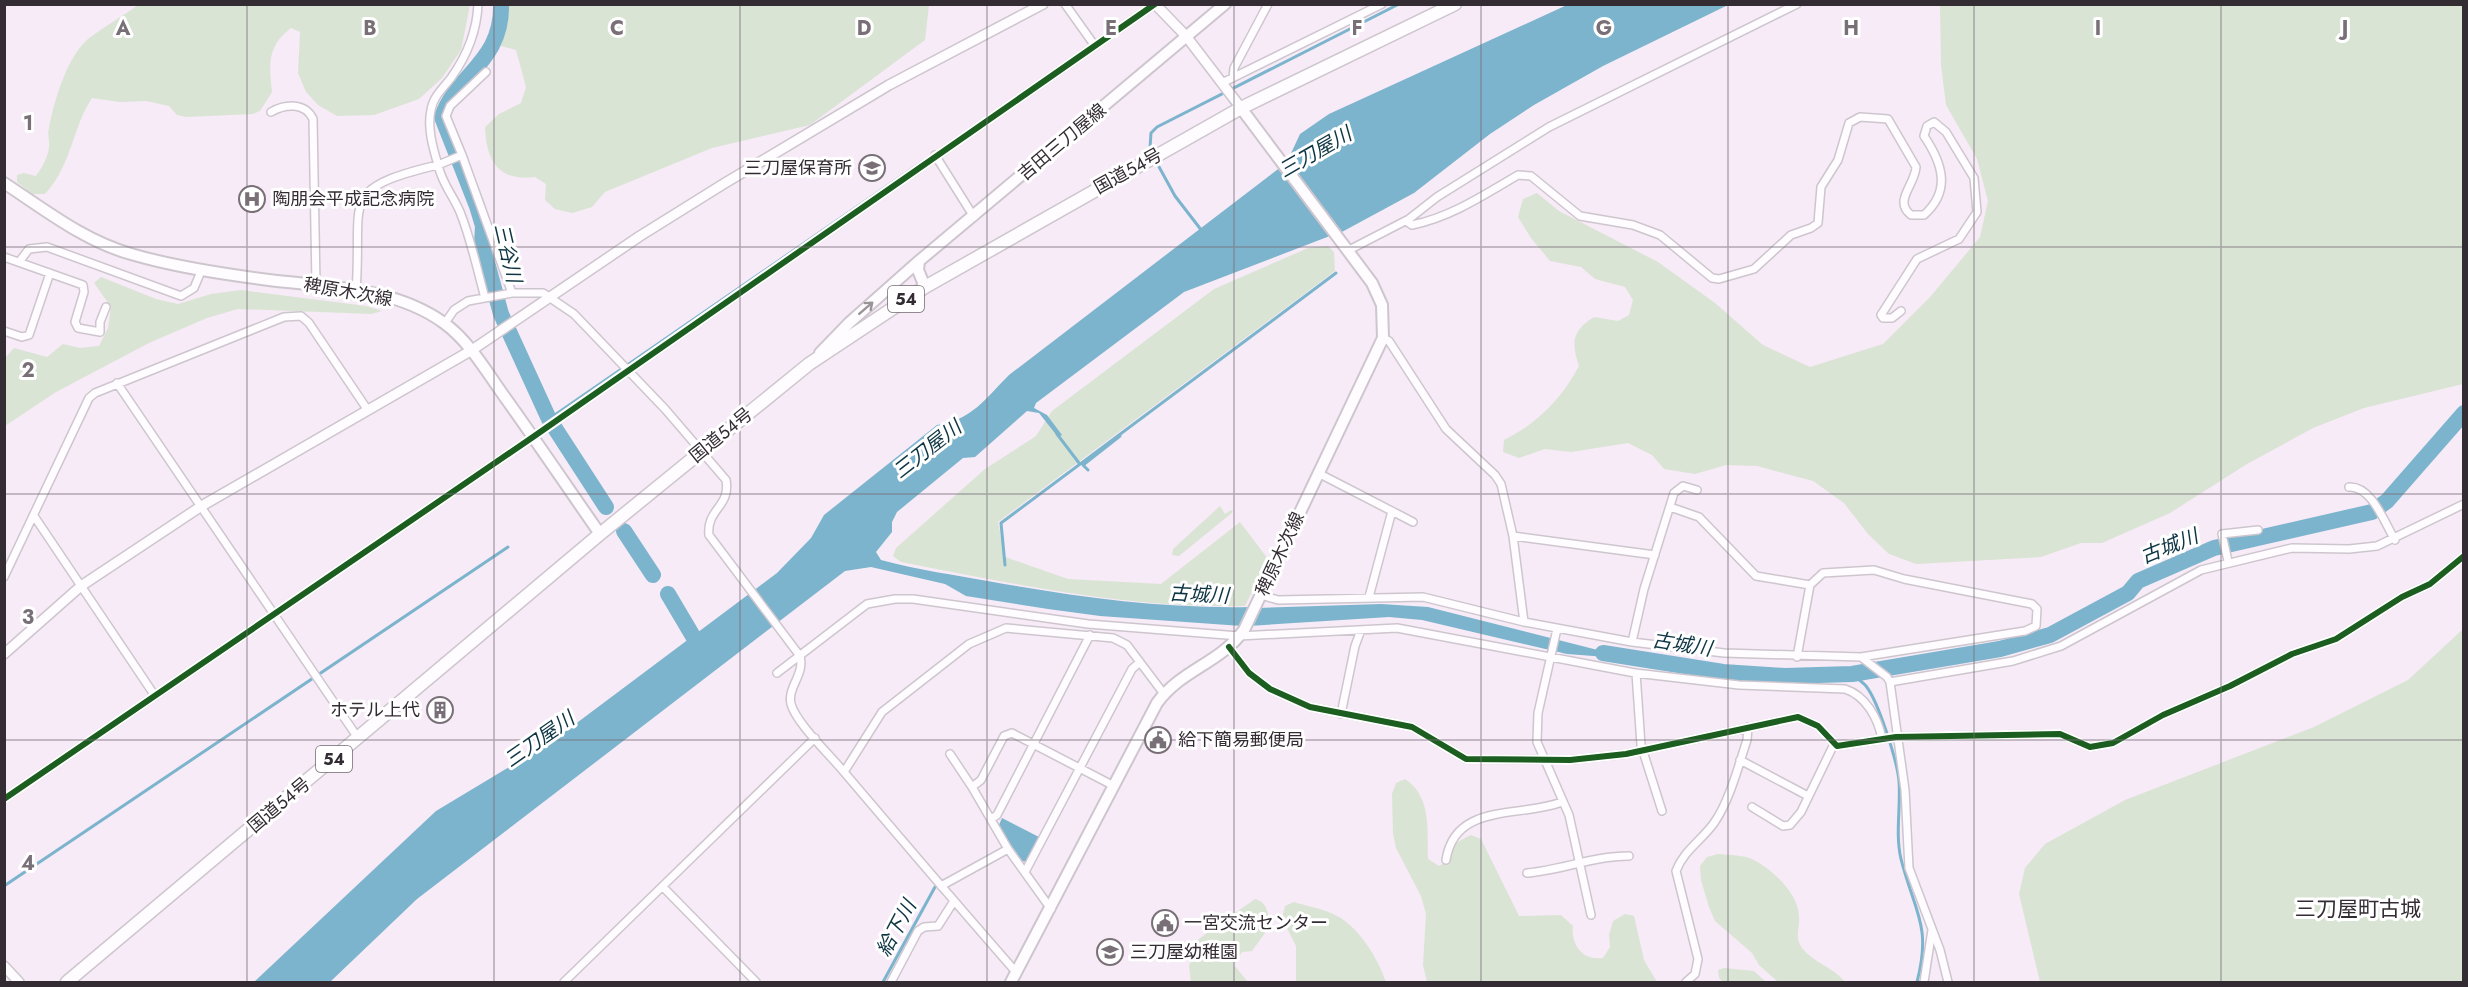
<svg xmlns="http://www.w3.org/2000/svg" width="2468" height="987" font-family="Jost,'Noto Sans JP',sans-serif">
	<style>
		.green { fill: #dae4d4 }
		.water { fill: #7cb4cd }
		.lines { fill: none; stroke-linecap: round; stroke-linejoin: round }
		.stream { stroke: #7cb4cd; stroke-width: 3 }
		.river { stroke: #7cb4cd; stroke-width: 16 }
		.minor-casing { stroke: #cec6ce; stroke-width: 10 }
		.tertiary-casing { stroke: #cec6ce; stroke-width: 12 }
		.secondary-casing { stroke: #cec6ce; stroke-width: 14 }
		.trunk-casing { stroke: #cec6ce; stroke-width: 15 }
		.minor { stroke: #fefcfe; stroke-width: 7 }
		.tertiary { stroke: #fefcfe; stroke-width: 9 }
		.secondary { stroke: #fefcfe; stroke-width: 10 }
		.trunk { stroke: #fefcfe; stroke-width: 12 }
		.cycleway-casing { stroke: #fff; stroke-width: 10 }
		.cycleway { stroke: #1b5e20; stroke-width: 6 }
		.oneway { stroke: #999498 }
		.grid { fill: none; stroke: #786f77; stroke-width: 1.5; stroke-opacity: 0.55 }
		.labels { text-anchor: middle; stroke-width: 6; stroke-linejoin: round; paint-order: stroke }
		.shield { fill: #fff; stroke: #716b70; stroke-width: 1.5 }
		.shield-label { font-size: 16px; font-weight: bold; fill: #342c33 }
		.street-label { font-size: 18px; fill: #342c33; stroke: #fff }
		.poi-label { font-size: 18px; fill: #342c33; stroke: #fff; text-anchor: start }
		.water-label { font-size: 20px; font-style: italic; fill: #0d3543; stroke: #fff }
		.quarter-label { font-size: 21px; fill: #342c33; stroke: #fff }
		.grid-label { font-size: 20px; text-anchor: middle; font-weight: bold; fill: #786f77; stroke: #fff; stroke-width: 6; stroke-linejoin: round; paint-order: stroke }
	</style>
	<rect width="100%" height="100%" fill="#f6ebf6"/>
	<path class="green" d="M 138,5 L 138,4 L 470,5 L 461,50 L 442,78 L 419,99 L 374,115 L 337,116 L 318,105 L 306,92 L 298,73 L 300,32 L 291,28 C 267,46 269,65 272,92 L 260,111 L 253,114 L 186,117 L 177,115 L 169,106 L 146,101 L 120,102 L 92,98 C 72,128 72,165 45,194 L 32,194 L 17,182 L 17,175 L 24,173 L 36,176 C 42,168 48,157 49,147 C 50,140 47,134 49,128 C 54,101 68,52 92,36 C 107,25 123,16 138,5 Z
		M 505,5 L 929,4 L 929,5 L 925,40 L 810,125 L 712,148 L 605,192 L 592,207 L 572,213 L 555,209 L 545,200 L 546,184 L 535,177 C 499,182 486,161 485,127 L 499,114 L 521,103 L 526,87 L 516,50 L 501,46 L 498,39 Z
		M 1942,5 L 2463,5 L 2463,384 L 2364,408 L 2313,428 L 2247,464 L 2170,513 L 2102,543 L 2081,543 L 2041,557 L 1916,564 L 1889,554 L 1868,534 L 1844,503 L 1813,481 L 1757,466 L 1726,465 L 1695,474 L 1664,469 L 1652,455 L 1628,443 L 1571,452 L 1545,449 L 1519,458 L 1503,452 L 1504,440 C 1537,424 1562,398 1579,366 C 1571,342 1572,331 1594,317 L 1618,321 L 1629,315 L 1633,300 L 1625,287 L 1595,279 L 1581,267 L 1550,261 L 1531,238 L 1518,217 L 1523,199 L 1537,193 L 1559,211 L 1658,262 L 1715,303 L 1763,345 L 1810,367 L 1883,344 L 1931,296 L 1980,237 L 1988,201 L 1977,159 L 1946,105 L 1941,65 L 1940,6 Z
		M 1328,246 L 1334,252 L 1335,271 L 998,522 L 1005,557 L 1068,579 L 1161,584 L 1240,522 L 1268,559 L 1245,606 C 1128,609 1015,584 901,562 L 893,556 L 896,548 L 985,469 L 1036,436 L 1052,411 L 1214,289 L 1308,248 Z
		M 101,277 L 156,299 L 178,304 L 211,294 L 241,290 L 366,306 L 382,311 L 372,314 L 238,309 L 207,318 L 149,343 L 56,392 L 5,426 L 5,358 L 14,348 L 47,357 L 63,344 L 80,348 L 99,346 L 108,328 L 111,307 L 94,283 Z
		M 1220,506 L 1225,514 L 1231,510 L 1233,512 L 1179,556 L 1172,555 L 1173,549 Z
		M 2463,629 L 2463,982 L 2040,982 L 2019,894 L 2025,868 L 2045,844 L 2125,800 L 2314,727 L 2408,680 Z
		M 1405,779 C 1432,796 1427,832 1428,859 L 1439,866 L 1451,859 C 1450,844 1459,841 1471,835 L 1481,839 L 1519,916 L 1561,915 L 1573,926 C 1571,945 1582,961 1603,958 L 1610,947 L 1609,935 L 1613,921 L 1625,914 L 1634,916 L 1644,960 L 1657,982 L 1427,982 L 1423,965 L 1426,914 L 1421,896 L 1396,848 L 1393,834 L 1392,794 L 1396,783 Z
		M 1718,854 C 1729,855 1745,855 1754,860 C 1773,870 1799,894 1799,917 C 1800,928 1794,937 1802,948 C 1814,963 1833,967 1845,982 L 1778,982 L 1759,965 L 1752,953 L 1715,921 L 1709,907 L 1701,880 L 1700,866 L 1707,857 Z
		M 1255,899 C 1268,903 1268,913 1270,926 L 1252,951 L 1242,952 L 1234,965 L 1248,982 L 1191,982 L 1189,966 L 1196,941 Z
		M 1294,902 C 1307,906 1319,908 1331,913 C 1357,923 1378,958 1386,982 L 1296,982 L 1296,946 L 1282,918 L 1285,906 Z
		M 1724,968 L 1754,971 L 1766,982 L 1723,982 L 1719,978 L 1718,970 Z"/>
	<path class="water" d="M 1567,5 L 1728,5 L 1603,66 L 1534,105 L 1490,134 L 1414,193 L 1340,233 L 1287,162 L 1300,134 L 1329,114 Z
		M 1282,166 L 1335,234 L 1184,292 L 1036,403 L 1034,408 L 1047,415 L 1062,435 L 1058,437 L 1039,413 L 1027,411 L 975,457 L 963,458 L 897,512 L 892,522 L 892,532 L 876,552 L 881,560 C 918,570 955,575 993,582 C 1078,597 1164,609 1251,607 L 1242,626 L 1100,616 L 1048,609 L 966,596 L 945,584 L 871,567 L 845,571 L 417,899 L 330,982 L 254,982 L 436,811 L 554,740 L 777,573 L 811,538 L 824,515 L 937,425 C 972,420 985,399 1009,375 Z
		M 1381,604 L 1428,607 L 1633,659 L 1567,654 L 1422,620 L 1389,617 L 1248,626 L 1258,608 Z
		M 1002,818 L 1039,837 L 1027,862 L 1022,861 L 998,827 Z"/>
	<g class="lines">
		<path class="stream" d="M 1150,148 L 1151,133 L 1157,127 L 1399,4
			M 1158,165 L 1175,196 L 1202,231
			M 549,419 L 922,162
			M 1057,434 L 1079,463
			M 1088,470 L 1083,465 L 1120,436
			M 1005,565 L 1001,523 L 1336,273
			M 1852,674 C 1856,678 1862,681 1866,686 C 1878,701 1897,760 1899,781 C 1901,806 1895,834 1901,859 C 1914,911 1932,925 1917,982
			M 4,886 L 508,547
			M 883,982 L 935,887"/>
		<path class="river" d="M 501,4 C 503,61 456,75 442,117 L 477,206 L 483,226 L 482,244 L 501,314 L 549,419 L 606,507
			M 624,531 L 653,575
			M 668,594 L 697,643
			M 1603,653 L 1723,672 L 1785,676 L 1852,674 L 2000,649 L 2050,635 L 2128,593 L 2138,581 L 2214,548 L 2372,512 L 2387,501 L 2464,413"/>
		<defs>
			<path id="minor" d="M 1065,4 L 1095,46
				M 1233,78 L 1234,68 L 1268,4
				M 1222,83 L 1382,4
				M 271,112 C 285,104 305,102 313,119 L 316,285
				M 462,155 L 446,116 L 450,106 L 486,72
				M 935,155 L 974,217
				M 1406,221 L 1412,225 C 1451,217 1484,195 1518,175 L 1531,176 L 1580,216 L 1633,225 L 1660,235 L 1712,278 L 1719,279 L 1754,269 L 1791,235 L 1811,228 L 1818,223 L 1821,187 L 1838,160 L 1849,123 L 1860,117 L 1888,119 L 1916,167 C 1915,185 1893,201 1911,215 L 1924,215 C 1951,191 1943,164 1924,136 L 1927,126 L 1934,122 L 1946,132 L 1974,178 L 1977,212 L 1959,239 L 1917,259 L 1881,315 L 1883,318 L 1892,318 L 1901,311
				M 1349,250 L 1409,219 L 1437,197 L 1549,127 L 1797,4
				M 4,257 L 83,285 L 84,292 L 75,322 L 78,328 L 100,332 L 100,322 L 106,307
				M 19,262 L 29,249 L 47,247 L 181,296 L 194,288 L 202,269
				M 356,291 C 363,200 336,189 438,165 C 433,148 427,128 431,110 C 433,97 443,88 451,78 C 466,57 477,31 478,4
				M 485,298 C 477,269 471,239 460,212 C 452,193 443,186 438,165 L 462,155 L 512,293
				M 445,323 L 454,310 L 468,301 L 512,293 L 543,293 L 574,314 L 665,409 L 726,480 C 731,507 706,509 709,535 L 800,656 C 805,675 787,687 791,704 C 796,723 831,756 844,772 C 901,839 958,906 1016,972
				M 4,331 L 22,337 L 29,335 L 50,273
				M 1383,338 L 1389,341 L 1446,429 L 1495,475 L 1501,484 L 1513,536 L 1524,622
				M 117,383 L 358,738
				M 1318,473 L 1413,522
				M 2349,487 C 2372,486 2384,522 2395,540
				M 1670,507 L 1699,517 L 1756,576 L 1810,585
				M 34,516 L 155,696
				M 1513,536 L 1655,555
				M 2228,561 L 2222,534 L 2258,530
				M 4,577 L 89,398 L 95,393 L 284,317 L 301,316 L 309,323 L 367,409
				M 1261,595 L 1278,600 L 1423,597 L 1524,622 L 1632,642 L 1724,653 L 1861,657 L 1887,677 L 1890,682 L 1905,790 L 1909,868 L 1940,950 L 1948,982
				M 1369,597 L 1392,511
				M 1557,629 L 1538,713 L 1537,742 L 1569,815 L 1591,915
				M 1632,642 L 1644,589 L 1674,493 L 1683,486 L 1697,490
				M 1229,647 L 1249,673 L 1270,689 L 1310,707 L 1412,727 L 1466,759 L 1570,760 L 1626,754 L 1798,717 L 1818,726 L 1837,746 L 1896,737 L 2060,734 L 2090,747 L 2113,743 L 2163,715 L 2230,686 L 2292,654 L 2336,639 L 2402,597 L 2430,584 L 2464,556
				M 1797,657 L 1810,585 L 1823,573 L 1874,570 L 1904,579 L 2032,604 L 2037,609 L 2036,626 L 2025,631 L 1861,657
				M 777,673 L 867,604 L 895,599 L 913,599 L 1088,624 L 1239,636 L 1397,628 L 1635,673 L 1739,685 L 1845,689 C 1866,696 1878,718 1882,739
				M 1636,673 L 1641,745 L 1662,811
				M 1890,682 L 2013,661 L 2061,646 L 2201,570 L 2292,548 L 2349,549 L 2377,546 L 2464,504
				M 1341,714 L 1355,646 L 1361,630
				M 950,754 L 972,787
				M 1740,760 L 1808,796
				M 844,772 L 882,712 L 969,644 L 1006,628 L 1113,638 L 1127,645 L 1164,694
				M 4,799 L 533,437 L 1155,4
				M 1752,807 L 1783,826 L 1790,825 L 1801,812 L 1834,744
				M 991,819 L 997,815 L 1090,635
				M 1446,860 C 1455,802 1520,818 1562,802
				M 1025,872 L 1132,669 L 1140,662
				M 1527,873 C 1562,870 1593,856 1629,856
				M 941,886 L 1008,849
				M 663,887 L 756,982
				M 1051,909 L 1008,849 L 972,787 L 981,780 L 1004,736 L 1012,733 L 1114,786
				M 564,982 L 815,738
				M 891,982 L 918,931 L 924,927 L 938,926 L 954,901
				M 1686,982 L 1695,974 L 1698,959 L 1676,871 C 1684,850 1702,840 1714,823 C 1730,800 1738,767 1747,740 L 1748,727
				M 1924,982 L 1932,930"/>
			<path id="tertiary" d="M 1155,4 L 1186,36 L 1241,108
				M 4,654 L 81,586 L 200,507 L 472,350 L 640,236 L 725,183 L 889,85 L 1043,4
				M 4,966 L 19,982"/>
			<path id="secondary" d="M 4,183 C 44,209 84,241 131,254 C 175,267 223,274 269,280 C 327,287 395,287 444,323 C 469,341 486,371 504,396 C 537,442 568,488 600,534
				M 925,287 L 918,270 L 919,261 L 1225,4
				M 820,353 L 849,323 L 919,261
				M 1011,982 L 1157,703 C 1182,669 1219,664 1244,630 L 1383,338 L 1382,305 L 1372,283 L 1241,108"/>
			<path id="trunk" d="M 67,982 L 600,534 L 809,364 L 925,287 L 1241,108 L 1455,4"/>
		</defs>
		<use href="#minor" class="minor-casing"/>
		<use href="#tertiary" class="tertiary-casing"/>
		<use href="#secondary" class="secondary-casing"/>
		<use href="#trunk" class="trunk-casing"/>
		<use href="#minor" class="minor"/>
		<use href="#tertiary" class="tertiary"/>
		<use href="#secondary" class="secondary"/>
		<use href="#trunk" class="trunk"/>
		<defs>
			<path id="cycleway" d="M 1229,647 L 1249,673 L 1270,689 L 1310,707 L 1412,727 L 1466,759 L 1570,760 L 1626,754 L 1798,717 L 1818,726 L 1837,746 L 1896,737 L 2060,734 L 2090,747 L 2113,743 L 2163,715 L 2230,686 L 2292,654 L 2336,639 L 2402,597 L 2430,584 L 2464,556
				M 4,799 L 533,437 L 1155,4"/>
		</defs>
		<use href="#cycleway" class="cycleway-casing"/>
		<use href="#cycleway" class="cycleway"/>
	</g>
	<defs><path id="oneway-shaft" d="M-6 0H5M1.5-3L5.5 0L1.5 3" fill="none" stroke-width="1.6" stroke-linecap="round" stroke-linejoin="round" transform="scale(1.5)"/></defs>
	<use class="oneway" href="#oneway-shaft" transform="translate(866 308) rotate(-41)"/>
	<path class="grid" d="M 247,4 L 247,982M 494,4 L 494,982M 740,4 L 740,982M 987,4 L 987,982M 1234,4 L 1234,982M 1481,4 L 1481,982M 1728,4 L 1728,982M 1974,4 L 1974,982M 2221,4 L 2221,982M 4,247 L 2464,247M 4,494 L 2464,494M 4,740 L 2464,740"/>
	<defs>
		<symbol id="school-ring" viewBox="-11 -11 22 22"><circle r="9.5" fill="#fff" stroke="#786f77" stroke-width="1.5"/><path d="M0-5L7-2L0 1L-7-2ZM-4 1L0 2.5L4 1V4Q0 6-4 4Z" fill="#786f77"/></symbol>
		<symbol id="hospital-ring" viewBox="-11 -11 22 22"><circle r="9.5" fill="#fff" stroke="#786f77" stroke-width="1.5"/><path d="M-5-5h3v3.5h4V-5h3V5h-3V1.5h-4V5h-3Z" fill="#786f77"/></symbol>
		<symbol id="building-ring" viewBox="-11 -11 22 22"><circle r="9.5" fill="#fff" stroke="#786f77" stroke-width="1.5"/><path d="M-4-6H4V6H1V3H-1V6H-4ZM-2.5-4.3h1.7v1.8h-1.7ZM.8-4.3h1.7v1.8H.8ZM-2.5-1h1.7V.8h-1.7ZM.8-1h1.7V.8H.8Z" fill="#786f77"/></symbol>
		<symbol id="civic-ring" viewBox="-11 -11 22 22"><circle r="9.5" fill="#fff" stroke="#786f77" stroke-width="1.5"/><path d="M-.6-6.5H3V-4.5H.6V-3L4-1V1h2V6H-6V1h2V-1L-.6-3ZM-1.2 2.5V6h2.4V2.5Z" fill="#786f77"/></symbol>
	</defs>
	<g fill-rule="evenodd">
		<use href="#school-ring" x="857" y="153" width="30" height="30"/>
		<use href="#hospital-ring" x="237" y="184" width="30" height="30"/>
		<use href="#building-ring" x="425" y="695" width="30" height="30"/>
		<use href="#civic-ring" x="1143" y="725" width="30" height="30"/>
		<use href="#civic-ring" x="1150" y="908" width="30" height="30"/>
		<use href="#school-ring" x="1095" y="937" width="30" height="30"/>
	</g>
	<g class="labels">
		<g class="shield">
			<rect x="888" y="286" width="36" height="26" rx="4.5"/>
			<rect x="316" y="746" width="36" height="26" rx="4.5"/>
		</g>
		<g class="shield-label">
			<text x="906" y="305">54</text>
			<text x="334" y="765">54</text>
		</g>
		<g class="street-label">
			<text transform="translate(1062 142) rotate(-40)" y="6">吉田三刀屋線</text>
			<text transform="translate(1128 171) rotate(-29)" y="6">国道54号</text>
			<text transform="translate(348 292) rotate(10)" y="6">稗原木次線</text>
			<text transform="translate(721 435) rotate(-39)" y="6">国道54号</text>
			<text transform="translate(1280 554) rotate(-65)" y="6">稗原木次線</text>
			<text transform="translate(279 805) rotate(-40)" y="6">国道54号</text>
		</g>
		<g class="poi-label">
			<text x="852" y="174" text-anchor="end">三刀屋保育所</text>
			<text x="272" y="205">陶朋会平成記念病院</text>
			<text x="420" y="716" text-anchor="end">ホテル上代</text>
			<text x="1178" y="746">給下簡易郵便局</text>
			<text x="1184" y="929">一宮交流センター</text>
			<text x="1130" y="958">三刀屋幼稚園</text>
		</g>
		<g class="water-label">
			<text transform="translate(1315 152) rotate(-30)" y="7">三刀屋川</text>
			<text transform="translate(508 253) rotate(77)" y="7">三谷川</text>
			<text transform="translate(927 449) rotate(-38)" y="7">三刀屋川</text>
			<text transform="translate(2169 546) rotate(-22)" y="7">古城川</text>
			<text transform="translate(1199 594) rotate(3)" y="7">古城川</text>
			<text transform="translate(1682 644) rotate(9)" y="7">古城川</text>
			<text transform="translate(539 739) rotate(-35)" y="7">三刀屋川</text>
			<text transform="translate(896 928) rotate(-62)" y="7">給下川</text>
		</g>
		<g class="quarter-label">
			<text x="2358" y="916">三刀屋町古城</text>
		</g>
	</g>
	<g class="grid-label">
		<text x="123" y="35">A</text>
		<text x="370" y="35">B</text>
		<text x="617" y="35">C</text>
		<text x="864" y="35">D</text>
		<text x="1111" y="35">E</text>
		<text x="1357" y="35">F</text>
		<text x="1604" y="35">G</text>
		<text x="1851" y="35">H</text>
		<text x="2098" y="35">I</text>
		<text x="2345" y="35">J</text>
		<text x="28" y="130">1</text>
		<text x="28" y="377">2</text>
		<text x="28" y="624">3</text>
		<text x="28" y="870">4</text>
	</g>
	<rect width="2468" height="987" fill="none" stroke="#342c33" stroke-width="12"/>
</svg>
